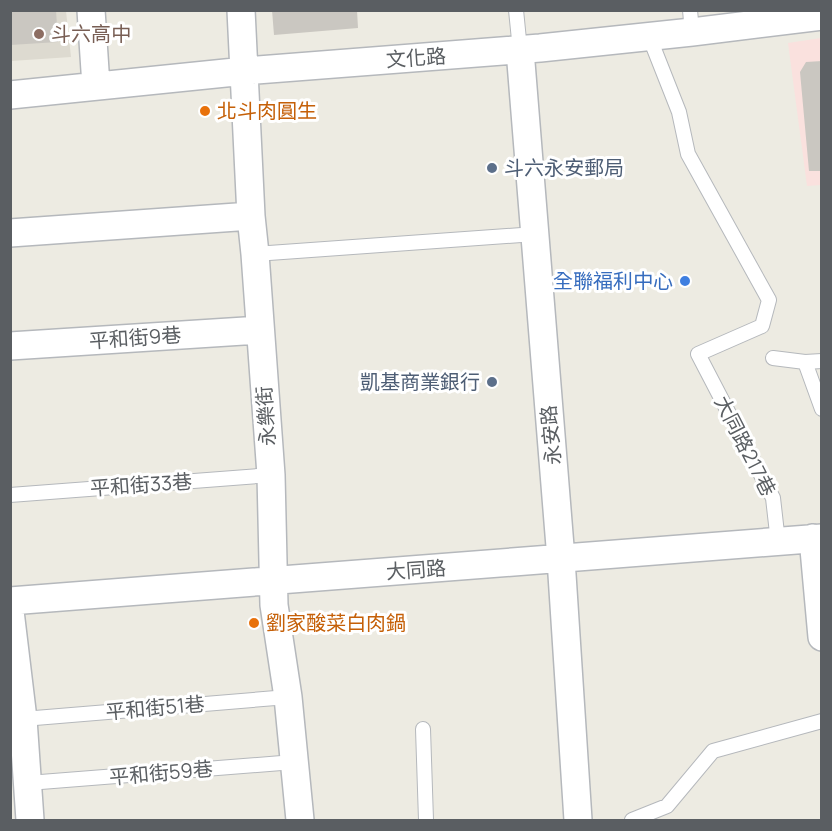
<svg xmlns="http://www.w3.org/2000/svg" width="832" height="831" font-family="Manrope,'Noto Sans TC',sans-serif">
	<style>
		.education { fill: #dddad0 }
		.medical { fill: #fae1de }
		.building { fill: #cac7c1 }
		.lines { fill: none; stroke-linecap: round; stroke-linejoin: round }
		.lane-casing { stroke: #b5b8bc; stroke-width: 16 }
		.street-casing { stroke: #b5b8bc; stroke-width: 30 }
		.lane { stroke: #fff; stroke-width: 14 }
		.street { stroke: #fff; stroke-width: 27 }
		.education-dot { fill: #8d6e63; stroke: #fff; stroke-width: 2 }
		.food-dot { fill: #e8710a; stroke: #fff; stroke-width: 2 }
		.service-dot { fill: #5c6f8a; stroke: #fff; stroke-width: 2 }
		.shop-dot { fill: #3f7fe0; stroke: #fff; stroke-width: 2 }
		.labels { text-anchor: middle; stroke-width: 6; stroke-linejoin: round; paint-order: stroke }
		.education-label { font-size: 20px; fill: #785e54; stroke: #fff; text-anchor: start }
		.street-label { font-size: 20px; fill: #5a5e62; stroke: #fff }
		.food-label { font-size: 20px; fill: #c56008; stroke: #fff; text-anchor: start }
		.service-label { font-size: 20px; fill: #4e5e75; stroke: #fff; text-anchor: start }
		.shop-label { font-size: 20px; fill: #366cbe; stroke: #fff; text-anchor: end }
	</style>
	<rect width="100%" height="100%" fill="#edebe2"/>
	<path class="education" d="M 11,11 L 66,11 L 71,57 L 11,61 Z"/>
	<path class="medical" d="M 821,38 L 821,185 L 807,186 L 788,43 Z"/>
	<path class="building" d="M 10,10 L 56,10 L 58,42 L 10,45 Z
		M 272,10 L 357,10 L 358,28 L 274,35 Z
		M 822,61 L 822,171 L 809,171 L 800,72 L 806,62 Z"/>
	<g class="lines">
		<defs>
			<path id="lane" d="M 516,10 L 520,50
				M 690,10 L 692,32
				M 649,36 L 679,112 L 688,154 L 769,300 L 762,326 L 698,354 L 773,498 L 778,542
				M 255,254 L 535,234
				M 773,358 L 805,362
				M 822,361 L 805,362 L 822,409
				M 10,495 L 271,475
				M 23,719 L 288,697
				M 423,729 L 426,820
				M 28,783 L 294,762
				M 632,820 L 667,806 L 713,751 L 822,721"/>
			<path id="street" d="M 91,10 L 96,86
				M 241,10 L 251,216 L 255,254 L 271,475 L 274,605 L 288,697 L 300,820
				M 520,50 L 561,559 L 578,820
				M 10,95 L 245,71 L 540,48 L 692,32 L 822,16
				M 10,233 L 251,216
				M 10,346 L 260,330
				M 813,538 L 822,637
				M 10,601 L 822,538
				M 10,611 L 23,719 L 30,820"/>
		</defs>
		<use href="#lane" class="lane-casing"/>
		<use href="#street" class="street-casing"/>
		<use href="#lane" class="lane"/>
		<use href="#street" class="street"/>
	</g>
	<circle class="education-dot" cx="39" cy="34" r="6"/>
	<g class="food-dot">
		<circle cx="205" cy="111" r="6"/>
		<circle cx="254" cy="623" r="6"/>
	</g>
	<g class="service-dot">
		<circle cx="492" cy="168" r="6"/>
		<circle cx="492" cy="382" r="6"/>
	</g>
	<circle class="shop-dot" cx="685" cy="281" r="6"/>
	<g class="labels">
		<g class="education-label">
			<text x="51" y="41">斗六高中</text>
		</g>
		<g class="street-label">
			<text transform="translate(416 58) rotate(-4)" y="7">文化路</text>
			<text transform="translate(135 338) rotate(-4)" y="7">平和街9巷</text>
			<text transform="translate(266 416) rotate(-94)" y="7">永樂街</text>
			<text transform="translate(551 435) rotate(-95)" y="7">永安路</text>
			<text transform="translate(745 446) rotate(63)" y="7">大同路217巷</text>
			<text transform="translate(141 485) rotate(-4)" y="7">平和街33巷</text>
			<text transform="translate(416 570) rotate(-4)" y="7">大同路</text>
			<text transform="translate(155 708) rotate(-5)" y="7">平和街51巷</text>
			<text transform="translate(161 773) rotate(-5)" y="7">平和街59巷</text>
		</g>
		<g class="food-label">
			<text x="217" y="118">北斗肉圓生</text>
			<text x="266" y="630">劉家酸菜白肉鍋</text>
		</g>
		<g class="service-label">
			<text x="504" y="175">斗六永安郵局</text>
			<text x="480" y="389" text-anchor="end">凱基商業銀行</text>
		</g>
		<g class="shop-label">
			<text x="673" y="288">全聯福利中心</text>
		</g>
	</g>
	<rect width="832" height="831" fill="none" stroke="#5a5e62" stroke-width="24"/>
</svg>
